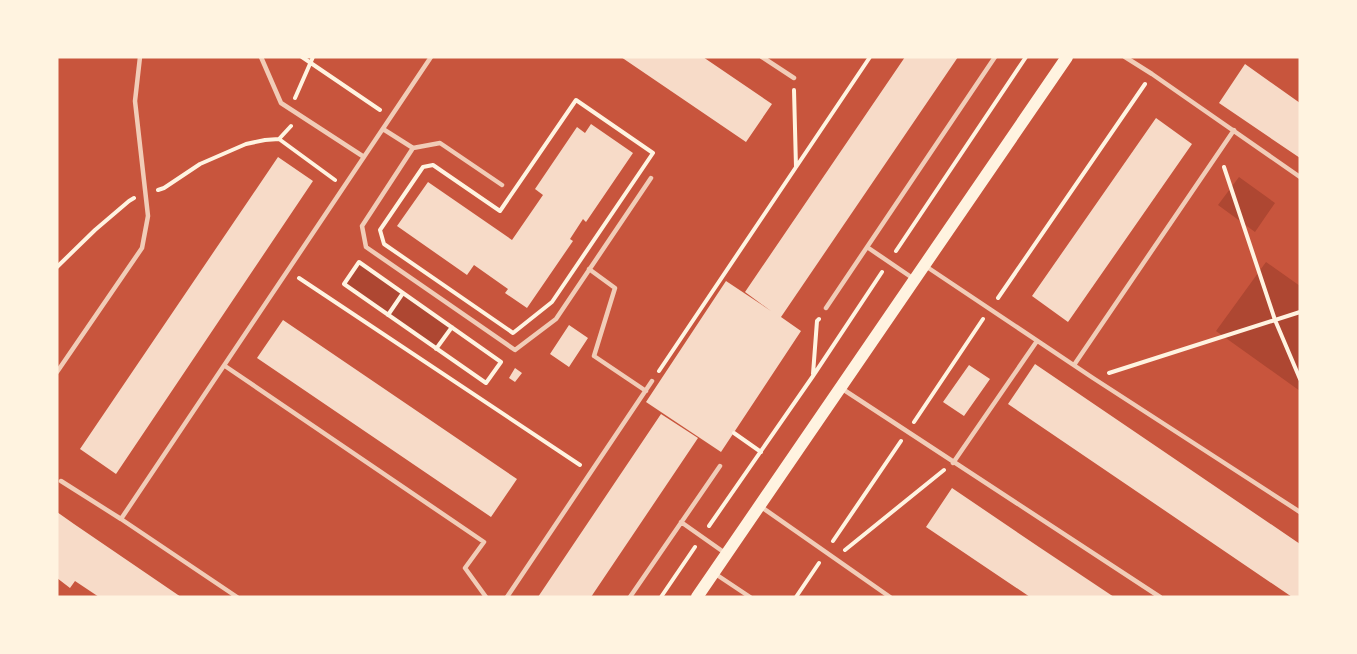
<svg xmlns="http://www.w3.org/2000/svg" width="1357" height="654" font-family="Bitter,serif">
	<style>
		.green { fill: #ae4732 }
		.building { fill: #f7dbc8 }
		.lines { fill: none; stroke-linecap: round; stroke-linejoin: round }
		.path { stroke: #fff3e0; stroke-width: 4 }
		.service { stroke: #f1ccb7; stroke-width: 4.5 }
		.secondary { stroke: #fff3e0; stroke-width: 12 }
	</style>
	<rect width="100%" height="100%" fill="#c8553d"/>
	<path class="green" d="M 1239,177 L 1275,203 L 1255,232 L 1218,205 Z
		M 359,262 L 452,327 L 436,349 L 344,284 Z
		M 1266,262 L 1300,286 L 1300,391 L 1216,331 Z"/>
	<path class="building" d="M 621,57 L 703,57 L 772,104 L 746,142 Z
		M 905,57 L 958,57 L 781,317 L 801,331 L 721,452 L 646,402 L 726,281 L 771,311 L 745,292 Z
		M 1245,64 L 1300,103 L 1300,158 L 1219,103 Z
		M 1156,118 L 1192,144 L 1068,322 L 1032,296 Z
		M 591,124 L 633,153 L 586,222 L 583,219 L 570,239 L 573,241 L 527,308 L 505,293 L 508,289 L 474,265 L 467,275 L 397,226 L 428,182 L 512,240 L 543,195 L 535,189 L 577,127 L 585,133 Z
		M 278,157 L 313,181 L 116,474 L 80,449 Z
		M 283,320 L 517,479 L 491,517 L 257,358 Z
		M 569,325 L 588,338 L 569,367 L 550,354 Z
		M 1035,364 L 1300,544 L 1300,597 L 1292,597 L 1008,404 Z
		M 969,365 L 990,379 L 964,416 L 943,402 Z
		M 515,368 L 522,373 L 515,382 L 509,378 Z
		M 661,414 L 698,438 L 591,597 L 538,597 Z
		M 952,488 L 1039,547 L 1114,597 L 1030,597 L 926,527 Z
		M 57,512 L 74,524 L 181,597 L 99,597 L 75,581 L 70,588 L 57,578 Z"/>
	<g class="lines">
		<path class="path" d="M 302,57 L 380,110
			M 794,90 L 796,167
			M 295,98 L 313,57
			M 576,100 L 653,153 L 552,302 L 513,333 L 384,244 L 380,230 L 423,167 L 433,165 L 500,211 Z
			M 279,139 L 335,180
			M 1224,167 L 1275,320 L 1300,379
			M 158,190 L 164,188 L 200,164 L 246,144 L 265,140 L 279,139 L 291,126
			M 896,251 L 1026,57
			M 359,262 L 501,362 L 486,383 L 344,284 Z
			M 57,267 L 95,230 L 129,201 L 134,198
			M 299,278 L 580,465
			M 998,298 L 1145,84
			M 388,315 L 403,293
			M 436,349 L 452,327
			M 659,371 L 870,57
			M 1109,373 L 1300,312
			M 813,374 L 817,321 L 819,319
			M 914,422 L 983,319
			M 734,433 L 761,452
			M 709,526 L 813,376 L 882,272
			M 833,541 L 901,441
			M 845,550 L 944,470
			M 661,597 L 695,547
			M 796,597 L 819,563"/>
		<path class="service" d="M 261,57 L 281,103 L 364,157
			M 762,57 L 794,78
			M 1125,57 L 1152,74 L 1300,177
			M 383,129 L 413,148 L 440,143 L 502,185
			M 413,148 L 362,226 L 366,247 L 515,350 L 556,319 L 651,178
			M 867,247 L 914,279
			M 924,265 L 1093,378 L 1300,512
			M 589,269 L 615,288 L 594,356 L 646,391
			M 826,308 L 995,57
			M 1074,365 L 1234,130
			M 225,366 L 484,542 L 465,568 L 486,597
			M 57,372 L 142,248 L 148,216 L 135,101 L 140,57
			M 841,388 L 1160,597
			M 953,463 L 1037,341
			M 61,481 L 121,519 L 237,597
			M 760,506 L 890,597
			M 121,519 L 431,57
			M 681,522 L 725,553
			M 714,573 L 750,597
			M 507,597 L 652,381
			M 630,597 L 720,466"/>
		<path class="secondary" d="M 697,597 L 1067,57"/>
	</g>
	<rect width="1357" height="654" fill="none" stroke="#fff3e0" stroke-width="117"/>
</svg>
